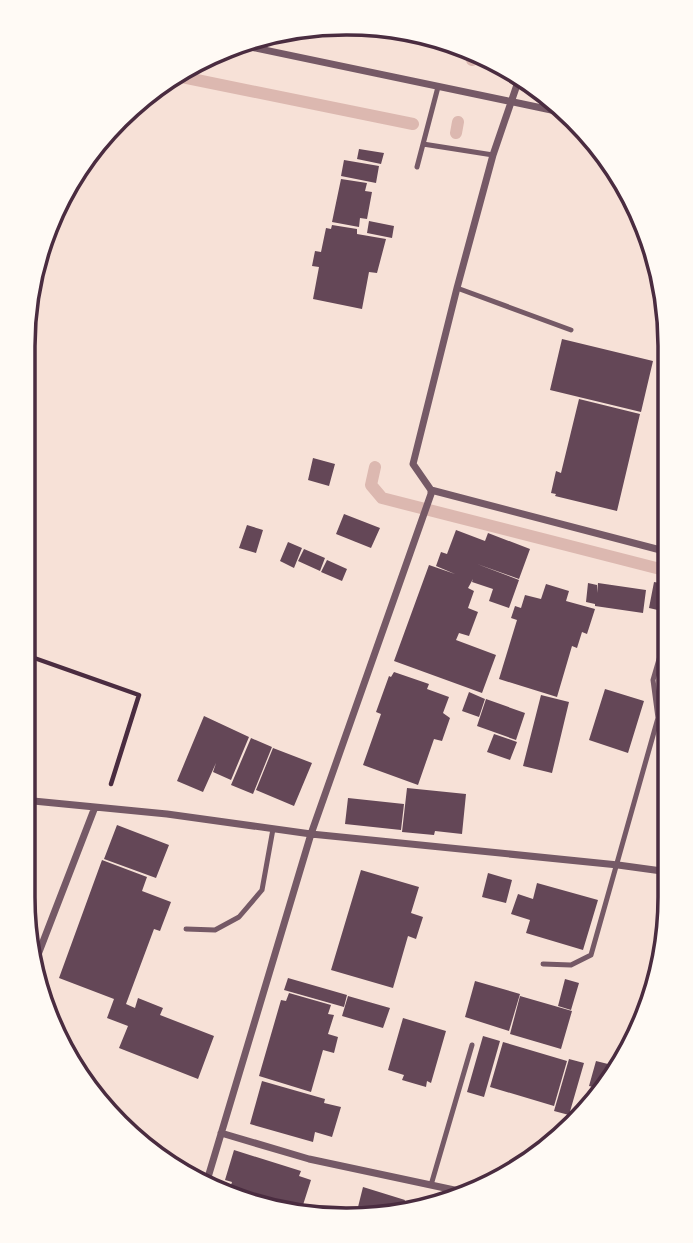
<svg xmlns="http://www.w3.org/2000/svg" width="693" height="1243" font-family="'Alegreya Sans',sans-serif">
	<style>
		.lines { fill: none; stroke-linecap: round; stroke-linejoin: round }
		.stream { stroke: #dcb8b0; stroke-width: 12 }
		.building { fill: #644757 }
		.path { stroke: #4a2c40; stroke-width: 4.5 }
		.service { stroke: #755966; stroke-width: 5 }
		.minor { stroke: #755966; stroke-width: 7 }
		.rim { fill: none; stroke: #4a2c40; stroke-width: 3.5 }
	</style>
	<rect width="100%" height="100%" fill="#f7e1d7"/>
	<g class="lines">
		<path class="stream" d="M 472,60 L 473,54
			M 177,76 L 413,124
			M 456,133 L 458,122
			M 375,467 L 371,485 L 382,498 L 668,571"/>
	</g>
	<path class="building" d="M 359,149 L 384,153 L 381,164 L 357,159 Z
		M 344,160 L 379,166 L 376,183 L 341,176 Z
		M 341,179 L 367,183 L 365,191 L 372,192 L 367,219 L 360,218 L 359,227 L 332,222 Z
		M 369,221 L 394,226 L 392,238 L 367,233 Z
		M 332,225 L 357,229 L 357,234 L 386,239 L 377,273 L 369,272 L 362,309 L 313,299 L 319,267 L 312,266 L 315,251 L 321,252 L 326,228 L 331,229 Z
		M 562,339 L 653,361 L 641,412 L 550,390 Z
		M 579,399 L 640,414 L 617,511 L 555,496 L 556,494 L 551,493 L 556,471 L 561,473 Z
		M 313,458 L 335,464 L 329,486 L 308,480 Z
		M 344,514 L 380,528 L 371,548 L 336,534 Z
		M 247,525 L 263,530 L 256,553 L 239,548 Z
		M 456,530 L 485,541 L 488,533 L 530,549 L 519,579 L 477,564 L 519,580 L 509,608 L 489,601 L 493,589 L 472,582 L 473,579 L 468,588 L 474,591 L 468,608 L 478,612 L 469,636 L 459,633 L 456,640 L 496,655 L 482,693 L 394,661 L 429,565 L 455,574 L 436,566 L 441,552 L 447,554 Z
		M 288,542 L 302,548 L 294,568 L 280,561 Z
		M 304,549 L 325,558 L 320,571 L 298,561 Z
		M 327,560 L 347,569 L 342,581 L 321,572 Z
		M 654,582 L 666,584 L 662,611 L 649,608 Z
		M 588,583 L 597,585 L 597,593 L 598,583 L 646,590 L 643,613 L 595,606 L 595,604 L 586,602 Z
		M 546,584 L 569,591 L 566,601 L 595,609 L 587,634 L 582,632 L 577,648 L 572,646 L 557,697 L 499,679 L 517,620 L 511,618 L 515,606 L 521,608 L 525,595 L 541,599 Z
		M 394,672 L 429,684 L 427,689 L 449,697 L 443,713 L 450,718 L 442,741 L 434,739 L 418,785 L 363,765 L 381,714 L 376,712 L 389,676 L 391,677 Z
		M 605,689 L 644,701 L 628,753 L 589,740 Z
		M 469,692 L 485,699 L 479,717 L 462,711 Z
		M 541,695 L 569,702 L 552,773 L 523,766 Z
		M 486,699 L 525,713 L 516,740 L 477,726 Z
		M 204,716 L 249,737 L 231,780 L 213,772 L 216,763 L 203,792 L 177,781 Z
		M 494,734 L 517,742 L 510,760 L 487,752 Z
		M 251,738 L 272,747 L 253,794 L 231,785 Z
		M 273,748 L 312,763 L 294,806 L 256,790 Z
		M 407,788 L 466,794 L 462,834 L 435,831 L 434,835 L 402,832 Z
		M 348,798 L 404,804 L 401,830 L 345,824 Z
		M 117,825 L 169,845 L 156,878 L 104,859 Z
		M 102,860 L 147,877 L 142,891 L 171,902 L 160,931 L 154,929 L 126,1004 L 135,1008 L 138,998 L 163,1008 L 160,1015 L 214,1036 L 198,1079 L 119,1048 L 128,1026 L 107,1018 L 114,999 L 59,978 Z
		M 361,870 L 419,887 L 411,913 L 423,917 L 416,939 L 408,936 L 393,988 L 331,970 Z
		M 488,873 L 512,880 L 506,903 L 482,897 Z
		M 537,883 L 598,900 L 583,950 L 526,933 L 530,920 L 511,914 L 518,894 L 533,899 Z
		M 288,978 L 347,995 L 344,1007 L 284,990 Z
		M 565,979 L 579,983 L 571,1010 L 558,1006 Z
		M 475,981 L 520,994 L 509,1031 L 465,1017 Z
		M 289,993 L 331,1005 L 328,1014 L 334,1015 L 328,1034 L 338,1037 L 334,1053 L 323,1050 L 311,1092 L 259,1076 L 281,1000 L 286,1001 Z
		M 348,996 L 390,1008 L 383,1028 L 342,1016 Z
		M 520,996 L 572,1011 L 561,1049 L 510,1034 Z
		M 403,1018 L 446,1031 L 431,1083 L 427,1081 L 426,1087 L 402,1080 L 404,1075 L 388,1070 Z
		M 483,1036 L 500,1041 L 484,1097 L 467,1092 Z
		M 503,1042 L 567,1061 L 554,1106 L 490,1087 Z
		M 569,1059 L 584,1063 L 569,1115 L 554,1111 Z
		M 596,1061 L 620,1067 L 601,1089 L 589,1086 Z
		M 262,1081 L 325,1099 L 324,1103 L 341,1107 L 332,1137 L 315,1132 L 313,1142 L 250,1124 Z
		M 234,1150 L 301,1171 L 299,1176 L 311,1180 L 303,1205 L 292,1202 L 289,1212 L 262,1209 L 228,1194 L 232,1182 L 225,1180 Z
		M 363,1187 L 405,1200 L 401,1212 L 386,1215 L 358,1207 Z"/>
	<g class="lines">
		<path class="path" d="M 23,654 L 139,695 L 111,784"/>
		<path class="service" d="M 423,144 L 493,155
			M 417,167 L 438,87
			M 457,288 L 571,330
			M 186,929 L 215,930 L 239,917 L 262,890 L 273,829
			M 543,964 L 571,965 L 591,955 L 658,718 L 653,680 L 669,625
			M 431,1185 L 472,1045"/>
		<path class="minor" d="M 241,45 L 556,111
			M 431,490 L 668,552
			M 23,800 L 167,814 L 311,834 L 618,865 L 669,872
			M 34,965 L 95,807
			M 221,1133 L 309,1159 L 473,1194
			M 206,1184 L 311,834 L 431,494 L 431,490 L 413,464 L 457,288 L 493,155 L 520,76"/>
	</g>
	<path d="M0 0H693V1243H0ZM346 35H347A311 311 0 0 1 658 346V897A311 311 0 0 1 347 1208H346A311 311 0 0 1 35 897V346A311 311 0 0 1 346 35Z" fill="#fffaf5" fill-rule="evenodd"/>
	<path class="rim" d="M346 35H347A311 311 0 0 1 658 346V897A311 311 0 0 1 347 1208H346A311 311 0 0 1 35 897V346A311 311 0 0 1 346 35Z"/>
</svg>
